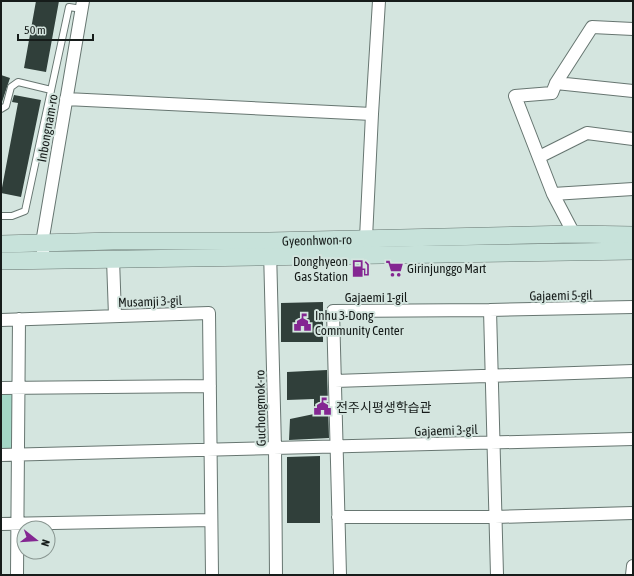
<svg xmlns="http://www.w3.org/2000/svg" width="634" height="576" font-family="'Asap Condensed','Noto Sans KR',sans-serif">
	<style>
		.green { fill: #a3d7c6 }
		.building { fill: #303f3a }
		.lines { fill: none; stroke-linecap: round; stroke-linejoin: round }
		.lane-casing { stroke: #677671; stroke-width: 8 }
		.street-casing { stroke: #677671; stroke-width: 14 }
		.secondary-casing { stroke: #677671; stroke-width: 18 }
		.lane { stroke: #fff; stroke-width: 6 }
		.street { stroke: #fff; stroke-width: 12 }
		.secondary { stroke: #c7e2da; stroke-width: 17 }
		.labels { text-anchor: middle; stroke-width: 4; stroke-linejoin: round; paint-order: stroke }
		.street-label { font-size: 13px; fill: #161c1a; stroke: #d4e5df }
		.poi-label { font-size: 13px; fill: #161c1a; stroke: #d4e5df; text-anchor: start }
	</style>
	<rect width="100%" height="100%" fill="#d4e5df"/>
	<path class="green" d="M 1,388 L 19,388 L 18,455 L 1,455 Z"/>
	<path class="building" d="M 36,1 L 59,1 L 46,72 L 24,68 Z
		M 1,75 L 10,78 L 2,102 L 1,101 Z
		M 14,95 L 41,100 L 21,197 L 1,193 L 18,103 L 12,102 Z
		M 323,302 L 323,342 L 281,342 L 281,303 Z
		M 327,370 L 329,438 L 289,440 L 290,419 L 314,414 L 314,399 L 287,400 L 287,372 Z
		M 320,456 L 320,523 L 287,523 L 287,457 Z"/>
	<g class="lines">
		<defs>
			<path id="lane" d="M 1,109 L 6,106 L 11,87 L 18,82 L 51,90
				M 1,216 L 12,216 L 25,211 L 69,7 L 82,9"/>
			<path id="street" d="M 556,83 L 633,91
				M 66,99 L 372,114
				M 539,157 L 587,133 L 633,139
				M 553,194 L 633,189
				M 574,234 L 553,194 L 515,96 L 552,93 L 556,83 L 592,27 L 633,29
				M 366,238 L 372,114 L 379,1
				M 270,250 L 275,448 L 276,575
				M 44,259 L 42,243 L 83,1
				M 113,259 L 115,316
				M 490,310 L 497,575
				M 1,320 L 209,313 L 212,575
				M 335,381 L 633,371
				M 1,388 L 210,386
				M 1,455 L 633,439
				M 338,517 L 495,517 L 633,513
				M 1,524 L 211,520
				M 17,575 L 19,319
				M 340,575 L 333,311 L 490,310 L 633,307
				M 632,575 L 633,566"/>
			<g id="secondary">
				<path id="s1" d="M 1,244 L 113,241 L 269,241 L 574,234 L 633,235"/>
				<path d="M 1,261 L 633,251"/>
			</g>
		</defs>
		<use href="#lane" class="lane-casing"/>
		<use href="#street" class="street-casing"/>
		<use href="#secondary" class="secondary-casing"/>
		<use href="#lane" class="lane"/>
		<use href="#street" class="street"/>
		<use href="#secondary" class="secondary"/>
	</g>
	<defs>
		<symbol id="fuel-bare" viewBox="-9 -9 18 18"><path d="M-5.5-6h7V0h2V4h1.3V-2.5L3-4.5l.8-.8L6-3V5H2.5V1h-1V6h-7ZM-4.2-4.7v3.2H.2V-4.7Z" fill="#842792" stroke="#d4e5df" stroke-width="2.5" paint-order="stroke"/></symbol>
		<symbol id="supermarket-bare" viewBox="-9 -9 18 18"><path d="M-6-5.5h2.5l.6 2H6L4.5 2H-2.5L-4.4-4H-6ZM-1.5 3.2a1.3 1.3 0 1 0 .1 0ZM3 3.2a1.3 1.3 0 1 0 .1 0Z" fill="#842792" stroke="#d4e5df" stroke-width="2.5" paint-order="stroke"/></symbol>
		<symbol id="civic-bare" viewBox="-9 -9 18 18"><path d="M-.6-6.5H3V-4.5H.6V-3L4-1V1h2V6H-6V1h2V-1L-.6-3ZM-1.2 2.5V6h2.4V2.5Z" fill="#842792" stroke="#d4e5df" stroke-width="2.5" paint-order="stroke"/></symbol>
	</defs>
	<g fill-rule="evenodd">
		<use href="#fuel-bare" x="348" y="256" width="25" height="25"/>
		<use href="#supermarket-bare" x="382" y="256" width="25" height="25"/>
		<use href="#civic-bare" x="290" y="310" width="25" height="25"/>
		<use href="#civic-bare" x="310" y="394" width="25" height="25"/>
	</g>
	<g class="labels">
		<g class="street-label">
			<text transform="translate(47 128) rotate(-80)" y="5">Inbongnam-ro</text>
			<text dy="5" stroke="none"><textPath href="#s1" startOffset="316">Gyeonhwon-ro</textPath></text>
			<text transform="translate(561 295) rotate(-1)" y="5">Gajaemi 5-gil</text>
			<text x="376" y="302">Gajaemi 1-gil</text>
			<text transform="translate(150 301) rotate(-2)" y="5">Musamji 3-gil</text>
			<text transform="translate(260 408) rotate(-91)" y="5">Guchongmok-ro</text>
			<text transform="translate(446 430) rotate(-2)" y="5">Gajaemi 3-gil</text>
		</g>
		<g class="poi-label">
			<text x="348" y="266" text-anchor="end">Donghyeon<tspan x="348" dy="15">Gas Station</tspan></text>
			<text x="407" y="273">Girinjunggo Mart</text>
			<text x="315" y="320">Inhu 3-Dong<tspan x="315" dy="15">Community Center</tspan></text>
			<text x="336" y="412">전주시평생학습관</text>
		</g>
	</g>
	<rect width="634" height="576" fill="none" stroke="#161c1a" stroke-width="4"/>
	<g transform="translate(36 540) rotate(107)"><circle r="19" fill="#d4e5df" stroke="#889590"/>
	<path d="M0-3L7 15L0 10L-7 15Z" fill="#842792"/>
	<text y="-6" font-size="11" font-weight="bold" text-anchor="middle" fill="#161c1a">N</text>
	</g>
	<path d="M18 34v6h75v-6" fill="none" stroke="#161c1a" stroke-width="2"/>
	<text x="24" y="34" font-size="12" fill="#161c1a" stroke="#d4e5df" stroke-width="3" paint-order="stroke">50 m</text>
</svg>
